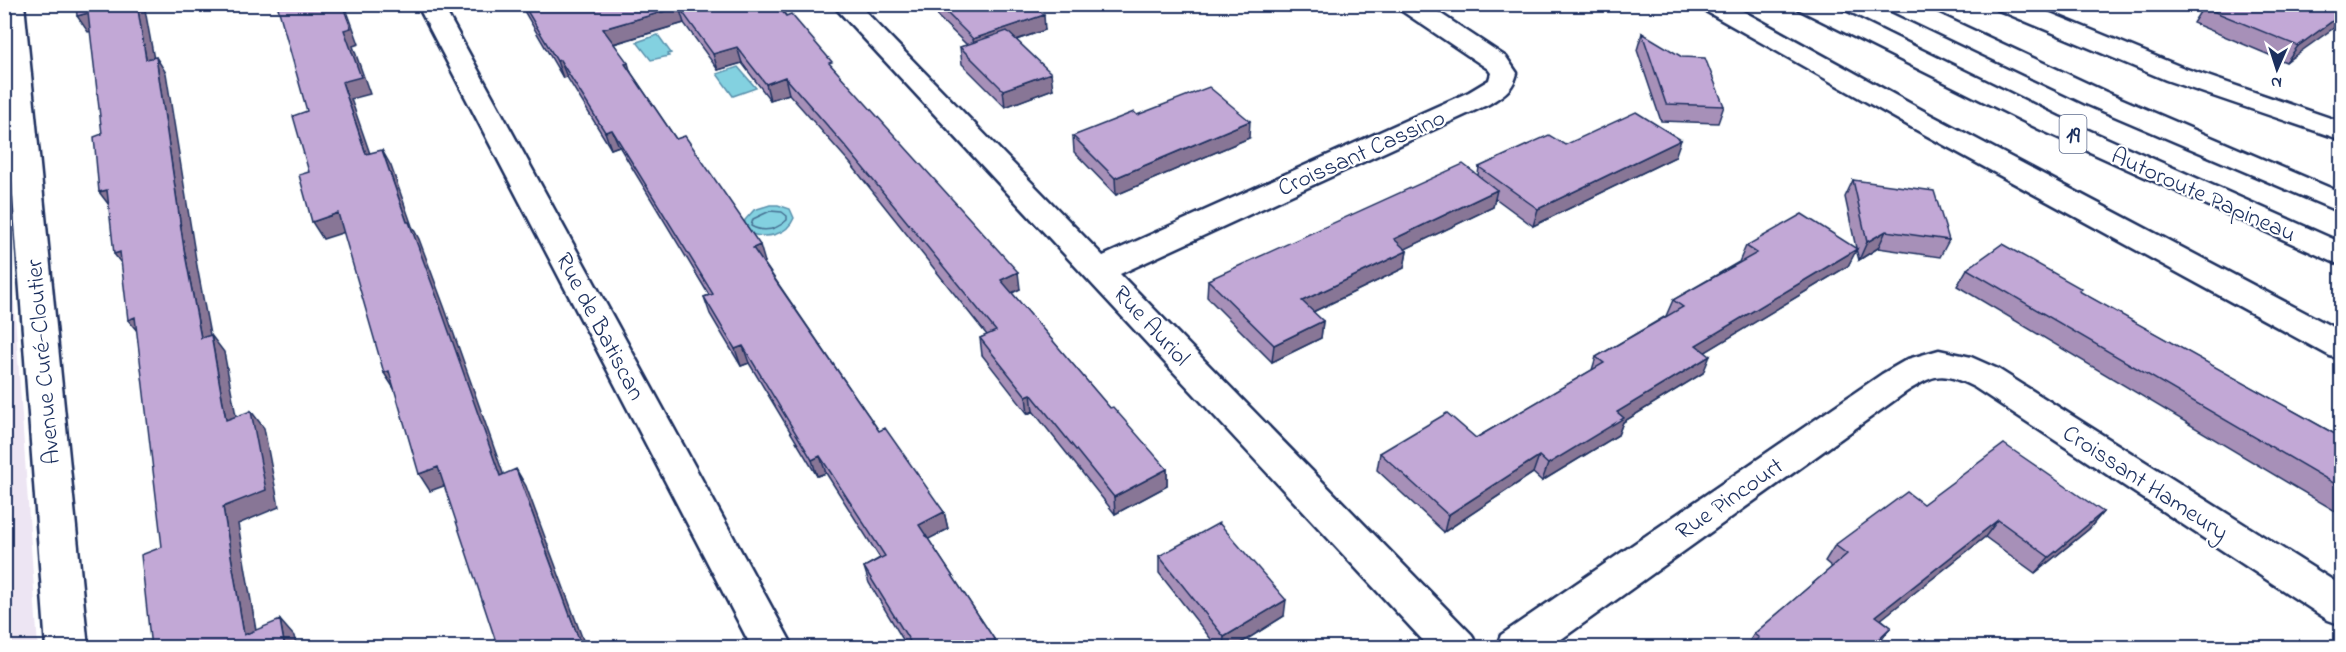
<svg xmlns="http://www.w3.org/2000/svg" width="2346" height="652" font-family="'Indie Flower',sans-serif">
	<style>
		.built { fill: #ede5f3 }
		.water { fill: #83d1e0; stroke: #5990ac; stroke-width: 1.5 }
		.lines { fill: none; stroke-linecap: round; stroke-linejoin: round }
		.shore { stroke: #457092; stroke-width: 1.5 }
		.minor-casing { stroke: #1b2f5e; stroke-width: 5 }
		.highway-casing { stroke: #1b2f5e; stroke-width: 5 }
		.minor { fill: #fff; fill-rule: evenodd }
		.highway { fill: #fff; fill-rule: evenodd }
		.wall { fill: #a790b8; stroke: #1b2f5e; stroke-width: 1.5 }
		.shaded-wall { fill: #887696; stroke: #1b2f5e; stroke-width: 1.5 }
		.building { fill: #c2a8d6; stroke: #1b2f5e; stroke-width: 1.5 }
		.labels { text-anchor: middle; stroke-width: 4.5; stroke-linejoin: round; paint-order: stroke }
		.shield { fill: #fff; stroke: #5f6d8e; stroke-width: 1.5 }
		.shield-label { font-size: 22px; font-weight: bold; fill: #1b2f5e }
		.street-label { font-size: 24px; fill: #1b2f5e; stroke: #fff }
	</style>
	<rect width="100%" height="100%" fill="#fff"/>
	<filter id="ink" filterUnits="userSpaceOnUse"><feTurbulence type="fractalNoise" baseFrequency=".0167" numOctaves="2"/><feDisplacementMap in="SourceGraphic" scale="12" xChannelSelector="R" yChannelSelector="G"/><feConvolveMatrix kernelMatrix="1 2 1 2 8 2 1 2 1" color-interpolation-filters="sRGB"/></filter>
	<g filter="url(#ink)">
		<path class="built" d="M 14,301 L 38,647 L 5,647 L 4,304 Z"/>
		<path class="water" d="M 658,35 L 671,53 L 668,54 L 669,56 L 651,60 L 637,42 Z
			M 738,67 L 756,88 L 733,96 L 717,74 Z
			M 770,205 L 778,205 L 790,209 L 794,218 C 787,235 767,239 751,234 L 744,225 L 745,220 L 754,210 Z"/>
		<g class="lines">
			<path class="shore" d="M 770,211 L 782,212 L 787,216 L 787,220 C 776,230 764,233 751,226 L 753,219 Z"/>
			<defs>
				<path id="minor" d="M 4,4 L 24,4 L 88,648 L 46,648 L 4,71 Z
					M 417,4 L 442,4 L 794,648 L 752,648 Z
					M 832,4 L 858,4 L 1103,256 L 1469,92 L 1489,80 L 1491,73 L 1488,69 L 1399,9 L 1396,4 L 1426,4 L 1506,57 L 1517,73 C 1513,90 1503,95 1489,104 L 1120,274 L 1472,635 L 1477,648 L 1430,648 Z
					M 1939,350 L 1971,357 L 1998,369 L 2342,586 L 2342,625 L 2328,620 L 1974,387 C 1942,371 1936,373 1906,392 L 1549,648 L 1496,648 L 1501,635 L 1882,374 L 1908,359 Z"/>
				<path id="highway" d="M 1699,4 L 1730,4 L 1931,115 L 2342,332 L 2342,359 L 2330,356 L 1911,127 L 1702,9 Z
					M 1795,4 L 1828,4 L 2059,117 L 2342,243 L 2342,266 L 2039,129 L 1798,9 Z
					M 1884,4 L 1917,4 L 2106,92 L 2342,193 L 2342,213 L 2086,104 L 1887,9 Z
					M 1993,4 L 2028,4 L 2184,68 L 2342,122 L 2342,140 L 2166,80 L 1996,9 Z"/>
			</defs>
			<use href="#minor" class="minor-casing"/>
			<use href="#highway" class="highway-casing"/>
			<use href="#minor" class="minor"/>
			<use href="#highway" class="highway"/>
		</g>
		<path class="wall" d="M 520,4 L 776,4 L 833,68 L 1020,289 L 1012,293 L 1110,408 L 1167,469 L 1167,486 L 1115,514 L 1033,411 L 1028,414 L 982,355 L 980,338 L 987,335 L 850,163 L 789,94 L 770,100 L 742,63 L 718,70 L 684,23 L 614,44 L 632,74 L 676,139 L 765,262 L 764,263 L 879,431 L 944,512 L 948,529 L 928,539 L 1000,648 L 908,648 L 869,583 L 864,567 L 880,558 L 826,473 L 817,476 L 749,363 L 741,366 L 710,314 L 704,297 L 709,295 L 619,146 L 611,149 L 567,77 L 563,78 Z
			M 931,4 L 1032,4 L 1045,30 L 1016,40 L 1053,89 L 1005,107 L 962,64 L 960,47 L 967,45 L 938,17 L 937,10 Z
			M 2342,4 L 2286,62 L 2193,23 L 2203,7 Z
			M 1642,33 L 1724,106 L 1718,123 L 1661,121 L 1637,50 Z
			M 1137,115 L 1249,138 L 1116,195 L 1074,152 L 1073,136 Z
			M 1675,157 L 1533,226 L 1495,198 L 1493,207 L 1405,249 L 1407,251 L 1404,268 L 1313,312 L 1323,321 L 1321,338 L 1272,362 L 1207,297 L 1208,280 L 1478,175 L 1479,167 Z
			M 1853,180 L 1949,240 L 1940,257 L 1878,248 L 1859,260 L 1856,249 L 1848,266 L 1705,352 L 1703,373 L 1623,422 L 1618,435 L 1542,481 L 1533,473 L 1444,532 L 1377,470 L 1380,453 L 1476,438 L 1592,370 L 1596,357 L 1666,316 L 1673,300 L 1739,262 L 1746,246 L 1856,248 L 1845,197 Z
			M 1967,269 L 2080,292 L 2342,438 L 2342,515 L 1957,286 Z
			M 1923,504 L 2103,512 L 2089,529 L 2035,573 L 1985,537 L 1881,619 L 1891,627 L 1879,643 L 1875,648 L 1745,648 L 1754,634 L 1832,567 L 1825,561 L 1835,545 Z
			M 1159,556 L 1284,616 L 1233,648 L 1218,648 L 1159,573 Z"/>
		<path class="shaded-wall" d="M 137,4 L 144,4 L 157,76 L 146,59 Z
			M 342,4 L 344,4 L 347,11 L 359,44 L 353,46 L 370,94 L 351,99 L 376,171 L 366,154 L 342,82 Z
			M 679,7 L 684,23 L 609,45 L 603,29 Z
			M 88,13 L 99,30 L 88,32 L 77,16 Z
			M 2342,14 L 2342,22 L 2286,62 L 2298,46 Z
			M 1044,15 L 1045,30 L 975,54 L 973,39 Z
			M 737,47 L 742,63 L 718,70 L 713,54 Z
			M 156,57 L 166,73 L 197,266 L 214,356 L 201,338 L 184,249 Z
			M 560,60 L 567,77 L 563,78 L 557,61 Z
			M 628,63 L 633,80 L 625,64 Z
			M 1051,73 L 1053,89 L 1005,107 L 1003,90 Z
			M 785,77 L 789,94 L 770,100 L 766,84 Z
			M 1250,121 L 1249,138 L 1116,195 L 1115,178 Z
			M 612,130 L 619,146 L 611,149 L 605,132 Z
			M 1681,140 L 1675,157 L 1533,226 L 1538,209 Z
			M 382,150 L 391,166 L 412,226 L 419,239 L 445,309 L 510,493 L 500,476 L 407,222 Z
			M 107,190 L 112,209 L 99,192 Z
			M 1497,190 L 1493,207 L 1391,256 L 1394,239 Z
			M 338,213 L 348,231 L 323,239 L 312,222 Z
			M 1886,231 L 1878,248 L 1859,260 L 1867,242 Z
			M 760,245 L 765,262 L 759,265 L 753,248 Z
			M 1857,249 L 1848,266 L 1689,362 L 1696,345 Z
			M 1407,251 L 1404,268 L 1300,318 L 1302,301 Z
			M 120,252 L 127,271 L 114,254 Z
			M 1018,272 L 1020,289 L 1003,297 L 1001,280 Z
			M 135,317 L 142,337 L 128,320 Z
			M 1323,321 L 1321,338 L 1272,362 L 1274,345 Z
			M 211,335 L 224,352 L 240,437 L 226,420 Z
			M 743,346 L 749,363 L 741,366 L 735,349 Z
			M 1710,356 L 1703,373 L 1623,422 L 1618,435 L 1542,481 L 1548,464 L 1617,412 Z
			M 389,371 L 395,390 L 384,373 Z
			M 1031,394 L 1033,411 L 1028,414 L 1026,396 Z
			M 251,411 L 264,428 L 279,507 L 238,524 L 259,648 L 244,635 L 223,507 Z
			M 820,456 L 826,473 L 817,476 L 812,460 Z
			M 1539,456 L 1533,473 L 1444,532 L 1448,515 Z
			M 438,467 L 449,484 L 430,491 L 419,474 Z
			M 516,469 L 526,486 L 586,648 L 582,648 Z
			M 1167,469 L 1167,486 L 1115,514 L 1114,497 Z
			M 944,512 L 948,529 L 923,542 L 919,525 Z
			M 2103,512 L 2089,529 L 2035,573 L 2049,557 Z
			M 1998,520 L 1985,537 L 1865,632 L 1876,616 Z
			M 1286,600 L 1284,616 L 1233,648 L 1223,648 L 1224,637 Z
			M 280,620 L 294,636 L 297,648 L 285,648 Z
			M 1891,627 L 1879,643 L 1875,648 L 1869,648 Z"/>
		<path class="building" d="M 76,4 L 137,4 L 146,59 L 156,57 L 184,249 L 201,338 L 211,335 L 226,420 L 251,411 L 266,490 L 223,507 L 244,635 L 280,620 L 285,648 L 151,648 L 141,555 L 162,547 L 135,317 L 128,320 L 120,252 L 114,254 L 107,190 L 99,192 L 94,137 L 102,134 L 88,13 L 77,16 Z
			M 277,4 L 342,4 L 351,28 L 344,30 L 361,77 L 342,82 L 366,154 L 382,150 L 407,222 L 409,222 L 435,292 L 500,476 L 516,469 L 582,648 L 498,648 L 438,467 L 419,474 L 389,371 L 384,373 L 338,213 L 312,222 L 299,175 L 309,172 L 293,116 L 307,111 Z
			M 523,4 L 776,4 L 786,16 L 791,14 L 832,62 L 829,63 L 1018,272 L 1001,280 L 1110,408 L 1113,407 L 1167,469 L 1114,497 L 1031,394 L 1026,396 L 980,338 L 996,331 L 846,147 L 785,77 L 766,84 L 737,47 L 713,54 L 679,7 L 603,29 L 628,63 L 625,64 L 676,139 L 685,136 L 760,245 L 753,248 L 879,431 L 885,428 L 944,512 L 919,525 L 1000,648 L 914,648 L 864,567 L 885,556 L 820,456 L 812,460 L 743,346 L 735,349 L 704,297 L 713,294 L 612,130 L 605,132 L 560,60 L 557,61 Z
			M 938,4 L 1032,4 L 1044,15 L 973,39 Z
			M 2207,4 L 2342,4 L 2342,14 L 2298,46 L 2203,7 Z
			M 1007,31 L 1051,73 L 1003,90 L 960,47 Z
			M 1642,33 L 1682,57 L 1705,58 L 1724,106 L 1666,104 Z
			M 1209,87 L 1250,121 L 1115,178 L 1073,136 L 1134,112 L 1137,115 Z
			M 1636,112 L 1681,140 L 1538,209 L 1479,167 L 1549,135 L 1565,145 Z
			M 1463,164 L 1497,190 L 1394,239 L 1407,251 L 1302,301 L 1323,321 L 1274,345 L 1208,280 Z
			M 1853,180 L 1934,191 L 1949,240 L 1886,231 L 1867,242 Z
			M 1802,214 L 1857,249 L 1696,345 L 1710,356 L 1617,412 L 1624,418 L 1548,464 L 1539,456 L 1448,515 L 1380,453 L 1447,413 L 1476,438 L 1604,363 L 1596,357 L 1683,307 L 1673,300 L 1757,253 L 1746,246 Z
			M 2002,244 L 2082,289 L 2079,291 L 2342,438 L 2342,488 L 1967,269 Z
			M 2004,444 L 2103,512 L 2049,557 L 1998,520 L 1876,616 L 1891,627 L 1869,648 L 1745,648 L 1759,638 L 1754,634 L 1847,554 L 1835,545 L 1907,492 L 1923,504 Z
			M 1219,523 L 1286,600 L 1224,637 L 1159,556 Z
			M 2212,644 L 2226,648 L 2213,648 Z"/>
	</g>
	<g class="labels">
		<rect class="shield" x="2059.5" y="115" width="27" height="38" rx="4.5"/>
		<g class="shield-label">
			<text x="2073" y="142">19</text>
		</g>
		<g class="street-label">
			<text transform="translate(1361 152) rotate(-24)" y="8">Croissant Cassino</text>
			<text transform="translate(2204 194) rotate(24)" y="8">Autoroute Papineau</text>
			<text transform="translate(1152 325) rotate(47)" y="8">Rue Auriol</text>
			<text transform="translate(601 326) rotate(62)" y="8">Rue de Batiscan</text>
			<text transform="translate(42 362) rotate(-95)" y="8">Avenue Curé-Cloutier</text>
			<text transform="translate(2146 482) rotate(33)" y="8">Croissant Hameury</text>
			<text transform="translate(1729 498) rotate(-35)" y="8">Rue Pincourt</text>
		</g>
	</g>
	<rect width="2346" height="652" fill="none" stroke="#fff" stroke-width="24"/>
	<rect x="12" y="12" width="2322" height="628" fill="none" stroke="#1b2f5e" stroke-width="2" filter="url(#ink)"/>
	<g transform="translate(2277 69) rotate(183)" stroke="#ffffff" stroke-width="4.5" paint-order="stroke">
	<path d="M0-4.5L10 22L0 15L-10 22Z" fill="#1b2f5e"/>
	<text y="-9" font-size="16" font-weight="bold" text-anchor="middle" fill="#1b2f5e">N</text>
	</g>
</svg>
